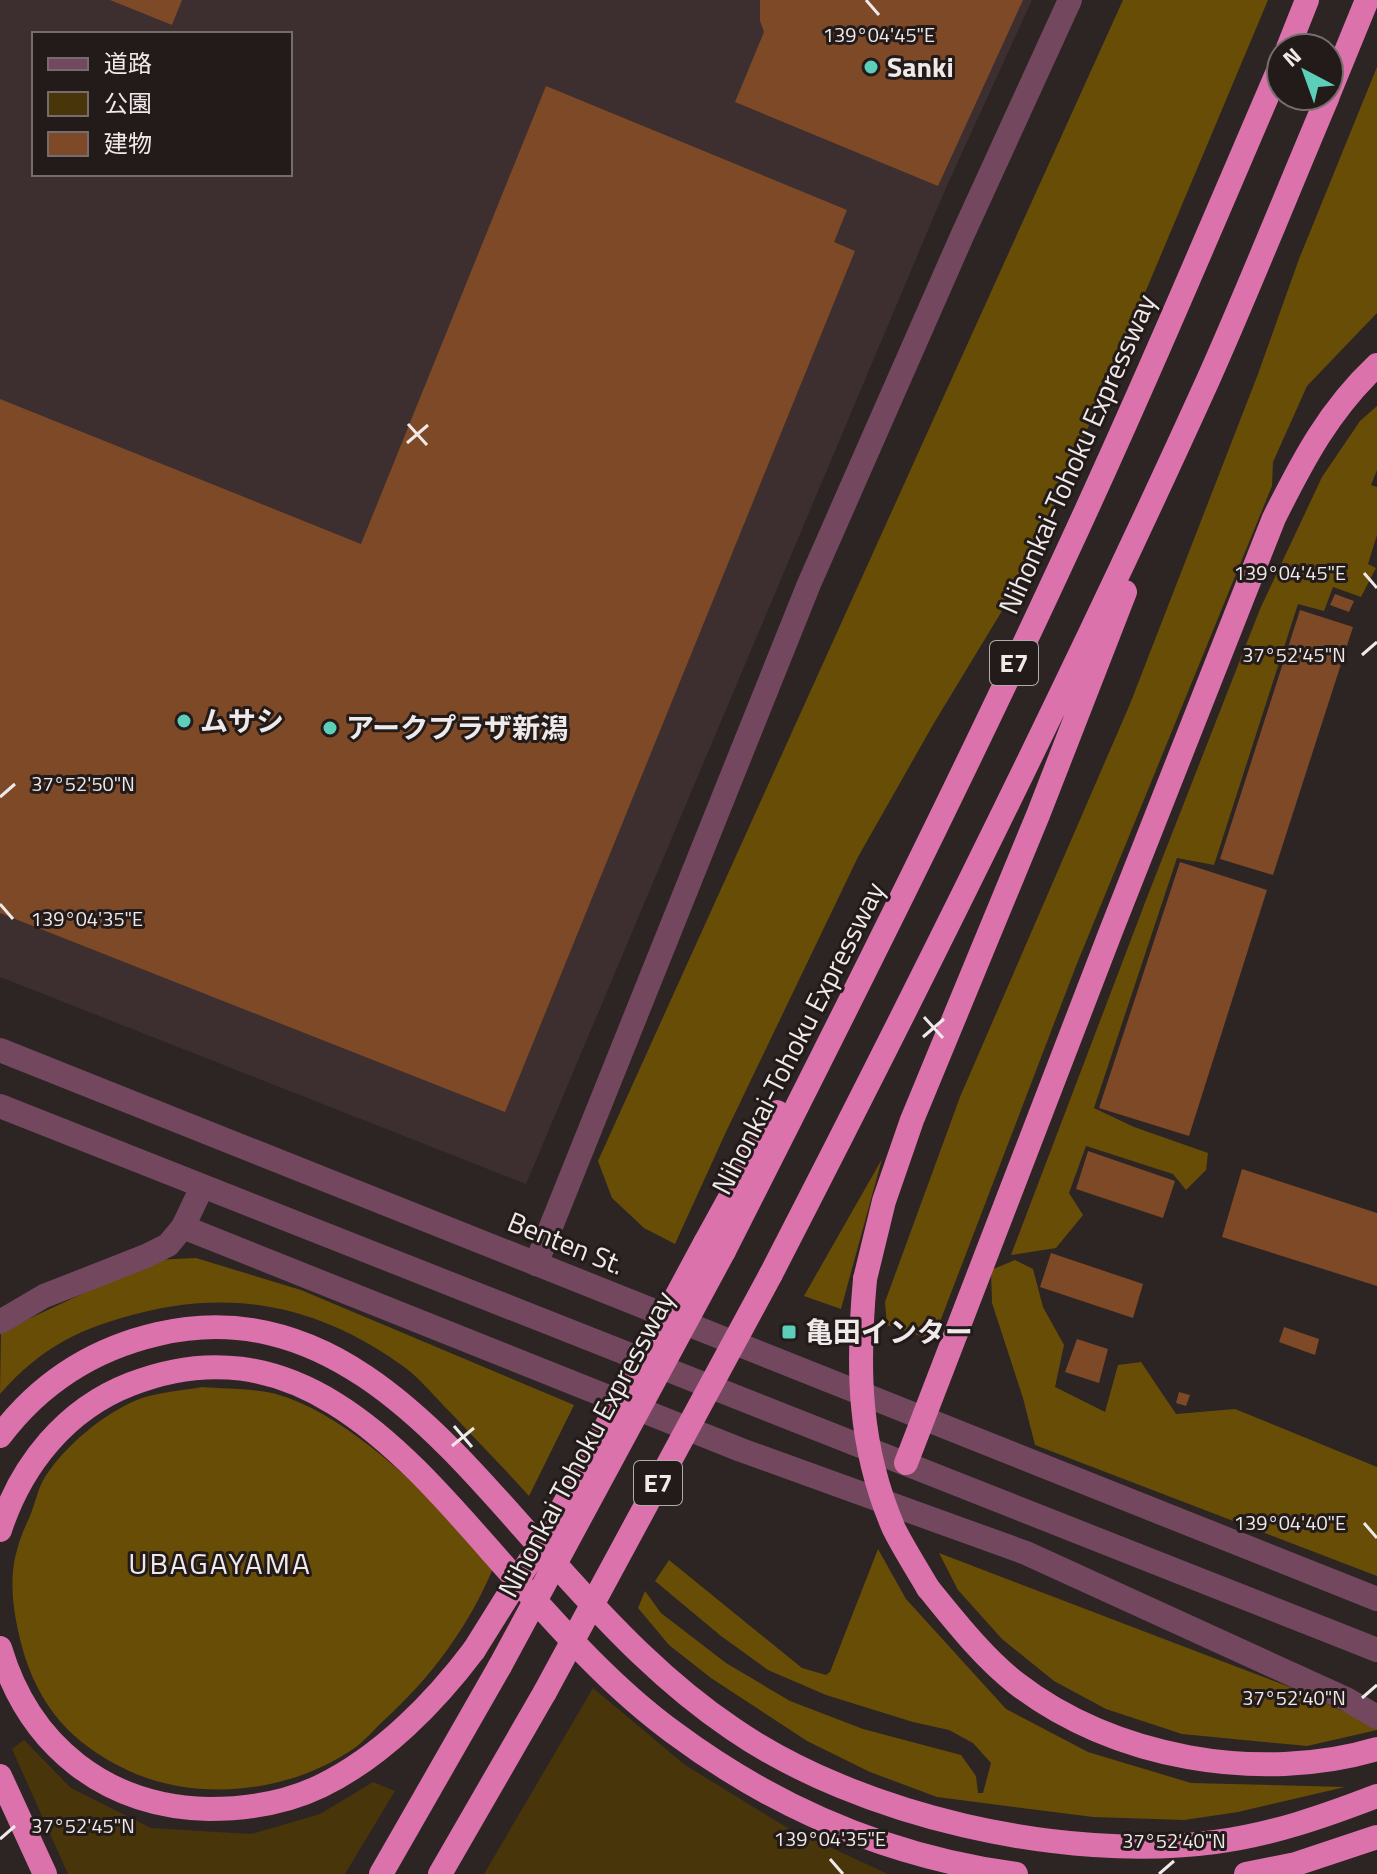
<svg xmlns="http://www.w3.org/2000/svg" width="1377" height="1874" font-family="'Titillium Web','Noto Sans JP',sans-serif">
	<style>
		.built { fill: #3d2f2f; fill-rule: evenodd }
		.green { fill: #483509 }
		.forest { fill: #684d06 }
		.building { fill: #7e4926 }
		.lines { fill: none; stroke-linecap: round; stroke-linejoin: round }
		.minor { stroke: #73485e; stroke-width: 24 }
		.tertiary { stroke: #73485e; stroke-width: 24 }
		.motorway { stroke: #dc72ab; stroke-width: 24 }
		.motorway-bridge { stroke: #dc72ab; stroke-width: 24 }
		.ticks { fill: none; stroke: #efe9e9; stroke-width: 3 }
		.poi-dot { fill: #5dceb9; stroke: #231b1a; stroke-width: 3 }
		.labels { text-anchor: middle; stroke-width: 6; stroke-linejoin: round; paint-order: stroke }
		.shield { fill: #231b1a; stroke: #b2abab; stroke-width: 2 }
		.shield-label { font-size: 26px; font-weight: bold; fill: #efe9e9 }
		.poi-label { font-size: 28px; font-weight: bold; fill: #efe9e9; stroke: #231b1a; text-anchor: start }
		.street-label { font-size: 28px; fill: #efe9e9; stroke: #231b1a }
		.neighbourhood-label { font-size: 30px; letter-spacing: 2px; fill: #efe9e9; stroke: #231b1a }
		.ticks-label { font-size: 20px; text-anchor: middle; fill: #efe9e9; stroke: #231b1a; stroke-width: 6; stroke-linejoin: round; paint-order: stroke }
	</style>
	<rect width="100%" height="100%" fill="#2d2424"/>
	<path class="built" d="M 0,0 L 1032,0 L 945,190 L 526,1184 L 0,977 ZM 34,34 L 290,34 L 290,174 L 34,174 Z"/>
	<path class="green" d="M 593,1688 L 685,1765 L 786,1827 L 888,1874 L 484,1874 Z
		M 24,1740 L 71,1788 L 151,1828 L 251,1834 L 320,1814 L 373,1782 L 395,1791 L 345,1874 L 68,1874 L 12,1749 Z"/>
	<path class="forest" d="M 1123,0 L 1268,0 L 1100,400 L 1025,573 L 934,723 L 858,857 L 725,1134 L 675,1244 L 644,1228 L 612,1198 L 598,1161 Z
		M 1377,67 L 1377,313 L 1307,386 L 1273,462 L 1272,486 L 1076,966 L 933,1340 L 887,1325 L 885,1302 L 960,1097 L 1130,704 L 1258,374 L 1299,259 Z
		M 1377,406 L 1377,470 L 1371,485 L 1377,487 L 1377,535 L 1368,564 L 1376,568 L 1361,597 L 1333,587 L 1324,611 L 1298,604 L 1214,865 L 1177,858 L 1094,1108 L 1134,1127 L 1208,1153 L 1206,1170 L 1186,1190 L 1173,1174 L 1086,1146 L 1069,1193 L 1083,1215 L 1056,1248 L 1011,1255 L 1146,900 L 1260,609 L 1322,477 L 1360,421 Z
		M 882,1159 L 841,1309 L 804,1296 Z
		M 196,1258 L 301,1290 L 574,1405 L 529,1496 C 503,1467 476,1440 450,1412 C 436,1398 422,1381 407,1369 C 327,1310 242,1288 144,1312 C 83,1327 43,1345 0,1394 L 1,1332 L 154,1260 Z
		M 1015,1260 L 1033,1269 L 1043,1307 L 1064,1345 L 1055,1387 L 1105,1412 L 1118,1365 L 1141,1362 L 1176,1414 L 1235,1409 L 1377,1467 L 1377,1576 L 1035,1445 L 1023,1398 L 992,1303 L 991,1270 Z
		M 202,1387 C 225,1389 253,1388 276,1394 C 355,1416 436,1506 496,1561 C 471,1624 432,1677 382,1722 C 374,1730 365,1740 356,1747 C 290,1794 192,1804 121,1767 C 72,1742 42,1709 25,1657 C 15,1624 7,1583 17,1550 C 20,1538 25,1527 30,1516 C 35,1504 38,1488 45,1477 C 65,1446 103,1414 137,1400 C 156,1392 181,1391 202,1387 Z
		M 878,1549 L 906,1599 L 1006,1709 L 1088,1752 L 1191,1783 L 1345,1787 L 1238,1812 L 1184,1820 L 1093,1817 L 937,1797 L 870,1772 L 807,1741 L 711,1678 L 669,1645 L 638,1608 L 645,1591 L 661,1613 L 726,1663 L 790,1701 L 863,1729 L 961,1755 L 976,1776 L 978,1793 L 983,1793 L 991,1763 L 973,1743 L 949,1730 L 913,1722 L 826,1695 L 768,1670 L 721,1636 L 655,1581 L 669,1560 L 802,1668 L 826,1675 L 830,1672 Z
		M 939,1553 L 1295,1689 L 1377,1727 L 1377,1730 L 1307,1746 L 1182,1734 L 1106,1709 L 1054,1681 L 1002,1639 L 958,1590 Z"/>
	<path class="building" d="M 110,0 L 182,0 L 172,25 Z
		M 760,0 L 1023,0 L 938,186 L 735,102 L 764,32 L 760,21 Z
		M 546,86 L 847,210 L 834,242 L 855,251 L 505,1112 L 0,913 L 0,399 L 361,544 Z
		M 1335,594 L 1354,601 L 1349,612 L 1330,605 Z
		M 1300,610 L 1353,627 L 1273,875 L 1220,859 Z
		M 1180,862 L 1267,890 L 1189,1136 L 1099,1108 Z
		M 1088,1151 L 1175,1181 L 1163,1218 L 1076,1189 Z
		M 1242,1169 L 1377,1213 L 1377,1286 L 1222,1237 Z
		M 1051,1253 L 1143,1284 L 1133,1318 L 1040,1287 Z
		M 1284,1327 L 1319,1339 L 1315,1355 L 1279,1342 Z
		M 1077,1339 L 1108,1349 L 1099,1383 L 1065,1372 Z
		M 1179,1392 L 1190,1395 L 1186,1406 L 1176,1403 Z"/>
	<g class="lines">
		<path class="minor" d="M 183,1227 L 741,1450 L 1026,1553 L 1346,1699 L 1377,1717
			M 536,1264 L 809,584 L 962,236 L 1070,0
			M 0,1322 L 44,1296 L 146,1256 L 168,1245 L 183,1227 L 202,1187"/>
		<path class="tertiary" d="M 0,1050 L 1377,1599
			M 0,1106 L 1377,1650"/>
		<path class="motorway" d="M 1288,48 L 1307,0
			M 1329,93 L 1367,0
			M 705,1243 L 777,1112
			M 724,1251 C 839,1024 954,796 1061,565 C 1138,400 1209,232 1281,64
			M 771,1274 C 923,979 1071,682 1208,380 C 1250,286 1288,190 1328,96
			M 865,1279 L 884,1201 L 912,1120 L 1038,815 L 1125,592
			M 0,1436 C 40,1383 93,1349 158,1334 C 337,1292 452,1450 557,1566 C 611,1626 666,1684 733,1729 C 860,1816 1063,1862 1215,1842 C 1271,1835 1325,1816 1377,1796
			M 906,1463 L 1111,931 L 1274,518 C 1303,460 1329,410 1377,365
			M 0,1530 C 21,1465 66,1409 131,1384 C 298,1319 406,1455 505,1567 C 557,1625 610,1686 673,1732 C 775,1808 890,1857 1016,1874
			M 928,1588 C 955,1621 982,1656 1016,1683 C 1112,1758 1260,1784 1377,1749
			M 0,1648 C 29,1746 106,1807 209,1809 C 247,1809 286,1803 321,1786 C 381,1757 435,1702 474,1650
			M 0,1776 L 45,1874
			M 381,1874 L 500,1666
			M 440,1874 L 545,1692
			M 1246,1874 L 1296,1864 L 1377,1837"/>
		<path class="motorway-bridge" d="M 865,1279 C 857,1367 858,1446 894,1529 C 904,1549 917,1569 928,1588
			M 474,1650 L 559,1514 L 705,1243
			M 500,1666 L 724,1251
			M 545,1692 L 771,1274"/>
	</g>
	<path class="ticks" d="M 866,0 L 879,15M 408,424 L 427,445M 407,443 L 428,425M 1364,573 L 1377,588M 1362,655 L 1377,642M 0,797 L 15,784M 0,904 L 13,919M 924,1017 L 943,1038M 923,1037 L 944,1019M 454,1426 L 472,1447M 452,1446 L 474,1428M 1364,1523 L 1377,1538M 1362,1698 L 1377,1685M 0,1839 L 15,1826M 830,1859 L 843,1874M 1159,1874 L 1174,1861"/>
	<g class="poi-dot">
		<circle cx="871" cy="67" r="8"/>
		<circle cx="184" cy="721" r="8"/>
		<circle cx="330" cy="728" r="8"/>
		<rect x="781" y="1324" width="16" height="16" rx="4"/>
	</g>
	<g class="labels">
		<g class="shield">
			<rect x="990" y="641" width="48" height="44" rx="6"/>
			<rect x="634" y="1461" width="48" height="44" rx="6"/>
		</g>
		<g class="shield-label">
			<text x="1014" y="672">E7</text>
			<text x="658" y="1492">E7</text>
		</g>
		<g class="poi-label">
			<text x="887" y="77">Sanki</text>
			<text x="200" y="731">ムサシ</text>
			<text x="346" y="738">アークプラザ新潟</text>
			<text x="805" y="1342">亀田インター</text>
		</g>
		<g class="street-label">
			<text transform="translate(1077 454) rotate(-66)" y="10">Nihonkai-Tohoku Expressway</text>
			<text transform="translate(798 1038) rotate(-63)" y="10">Nihonkai-Tohoku Expressway</text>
			<text transform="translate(566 1243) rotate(22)" y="10">Benten St.</text>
			<text transform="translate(586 1444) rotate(-62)" y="10">Nihonkai Tohoku Expressway</text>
		</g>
		<g class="neighbourhood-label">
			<text x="220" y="1574">UBAGAYAMA</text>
		</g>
	</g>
	<g class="ticks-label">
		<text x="879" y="42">139°04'45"E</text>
		<text x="1290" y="580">139°04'45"E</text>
		<text x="1294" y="662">37°52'45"N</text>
		<text x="83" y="791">37°52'50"N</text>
		<text x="87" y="926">139°04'35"E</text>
		<text x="1290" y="1530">139°04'40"E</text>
		<text x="1294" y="1705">37°52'40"N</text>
		<text x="83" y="1833">37°52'45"N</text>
		<text x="830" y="1846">139°04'35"E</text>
		<text x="1174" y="1848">37°52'40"N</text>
	</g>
	<rect x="32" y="32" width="260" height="144" fill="#231b1a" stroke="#756d6d" stroke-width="2"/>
	<rect x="48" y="58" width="40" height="12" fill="#73485e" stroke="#756d6d" stroke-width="2"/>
	<text x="104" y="72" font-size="24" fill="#efe9e9">道路</text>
	<rect x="48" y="92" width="40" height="24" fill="#483509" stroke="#756d6d" stroke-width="2"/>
	<text x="104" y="112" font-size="24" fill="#efe9e9">公園</text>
	<rect x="48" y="132" width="40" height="24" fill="#7e4926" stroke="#756d6d" stroke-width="2"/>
	<text x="104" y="152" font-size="24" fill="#efe9e9">建物</text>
	<g transform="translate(1305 72) rotate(319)"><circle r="38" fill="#231b1a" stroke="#756d6d" stroke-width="2"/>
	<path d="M0-6L14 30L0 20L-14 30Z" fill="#5dceb9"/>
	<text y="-12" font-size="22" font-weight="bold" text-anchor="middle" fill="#efe9e9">N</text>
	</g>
</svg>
